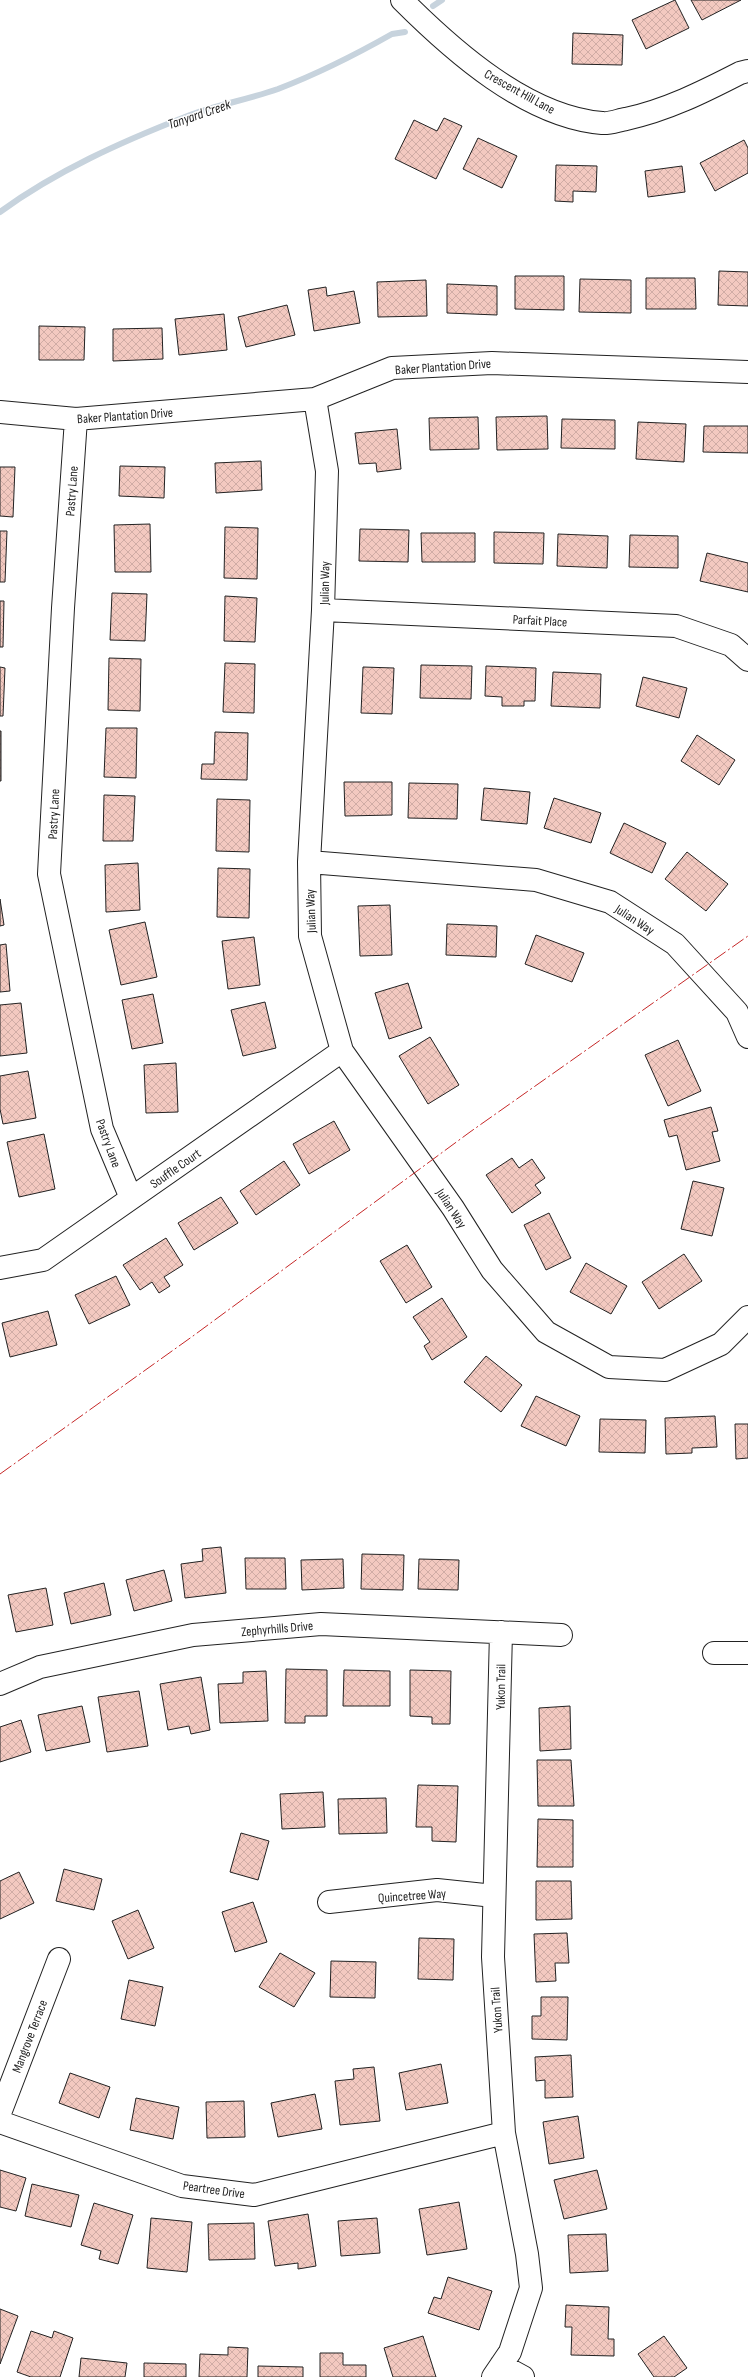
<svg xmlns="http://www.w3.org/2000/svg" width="748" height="2377" font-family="'Sofia Sans Condensed',sans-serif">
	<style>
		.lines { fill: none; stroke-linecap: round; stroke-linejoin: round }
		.stream { stroke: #c7d3dd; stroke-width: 6 }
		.building { fill: url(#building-cross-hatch); stroke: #222 }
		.minor-casing { stroke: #222; stroke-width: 24 }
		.minor { stroke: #fff; stroke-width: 22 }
		.power { stroke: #c62828; stroke-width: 1; stroke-dasharray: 14 3 2 3; stroke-linecap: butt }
		.labels { text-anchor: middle; stroke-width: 3; stroke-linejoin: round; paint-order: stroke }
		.street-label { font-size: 13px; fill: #222; stroke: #fff }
		.water-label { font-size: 14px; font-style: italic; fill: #222; stroke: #fff }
	</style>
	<defs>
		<pattern id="building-cross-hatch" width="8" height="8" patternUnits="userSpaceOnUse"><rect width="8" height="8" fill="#f3c9c0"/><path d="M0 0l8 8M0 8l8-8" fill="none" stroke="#d0aca5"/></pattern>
	</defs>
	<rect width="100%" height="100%" fill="#fff"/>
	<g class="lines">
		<path class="stream" d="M 433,6 L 442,0
			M 0,212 C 56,171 121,142 185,117 C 215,105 247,100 278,89 C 317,74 355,55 392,34 L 405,32"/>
	</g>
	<path class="building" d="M 675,0 L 689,28 L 646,49 L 632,20 Z
		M 691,0 L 741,0 L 702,20 Z
		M 573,33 L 623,35 L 622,65 L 572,64 Z
		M 444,118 L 462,126 L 436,179 L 395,159 L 414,120 L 437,131 Z
		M 478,138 L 517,156 L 502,188 L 463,169 Z
		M 744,140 L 748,148 L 748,173 L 715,191 L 700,163 Z
		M 556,165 L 597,166 L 596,192 L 573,191 L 573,202 L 555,201 Z
		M 682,166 L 685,192 L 648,197 L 645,171 Z
		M 719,271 L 748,272 L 748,306 L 718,305 Z
		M 515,276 L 564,276 L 564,310 L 515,309 Z
		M 646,278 L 695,278 L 696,309 L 646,309 Z
		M 580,279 L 631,280 L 631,313 L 579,312 Z
		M 426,280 L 427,316 L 378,317 L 377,282 Z
		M 447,284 L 497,286 L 497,315 L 447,313 Z
		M 326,287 L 327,296 L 354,291 L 360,323 L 314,331 L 308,290 Z
		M 287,305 L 295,335 L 246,347 L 238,317 Z
		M 224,314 L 227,350 L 179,355 L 175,319 Z
		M 39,326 L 85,327 L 84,360 L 39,360 Z
		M 162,328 L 163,359 L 113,361 L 113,329 Z
		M 547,416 L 548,449 L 497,450 L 496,417 Z
		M 478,417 L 479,449 L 430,450 L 429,418 Z
		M 562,419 L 615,420 L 615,449 L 561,448 Z
		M 638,422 L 686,424 L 684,462 L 636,459 Z
		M 704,426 L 748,426 L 748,453 L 703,452 Z
		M 397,429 L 401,469 L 377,472 L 376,463 L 359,464 L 355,433 Z
		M 261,461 L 262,490 L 216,493 L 215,463 Z
		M 120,466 L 165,467 L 164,498 L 119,496 Z
		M 0,467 L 15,467 L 13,517 L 0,516 Z
		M 150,524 L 151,572 L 115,572 L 114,525 Z
		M 225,527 L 258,528 L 257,579 L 224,578 Z
		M 360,529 L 409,530 L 408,562 L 359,561 Z
		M 0,531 L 7,531 L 5,582 L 0,582 Z
		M 494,532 L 544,533 L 543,564 L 494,563 Z
		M 421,533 L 475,533 L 475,562 L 422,562 Z
		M 558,534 L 608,536 L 607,568 L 557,566 Z
		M 630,535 L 678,536 L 678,568 L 629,567 Z
		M 707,553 L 748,563 L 748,592 L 700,581 Z
		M 112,593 L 147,594 L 145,641 L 110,640 Z
		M 225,596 L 257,598 L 255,642 L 224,641 Z
		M 0,601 L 4,601 L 3,647 L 0,647 Z
		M 109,658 L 141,659 L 140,711 L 108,710 Z
		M 225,663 L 255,664 L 254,713 L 223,712 Z
		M 421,665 L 472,666 L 471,699 L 420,698 Z
		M 486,666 L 536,668 L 535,701 L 524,701 L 524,706 L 502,706 L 502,697 L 485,696 Z
		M 0,667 L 5,668 L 3,716 L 0,716 Z
		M 363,667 L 394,668 L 392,714 L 361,713 Z
		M 553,672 L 601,674 L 600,708 L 551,706 Z
		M 643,677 L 687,688 L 679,718 L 636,706 Z
		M 106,728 L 137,728 L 136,778 L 104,777 Z
		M 0,731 L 1,731 L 1,781 L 0,781 Z
		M 215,732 L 248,733 L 247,780 L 201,779 L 202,764 L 214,764 Z
		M 697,735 L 735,760 L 719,785 L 681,761 Z
		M 344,782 L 392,782 L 392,815 L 345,816 Z
		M 409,783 L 458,784 L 457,819 L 408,818 Z
		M 484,788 L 530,792 L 527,824 L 481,820 Z
		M 104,795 L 135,796 L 133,841 L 103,841 Z
		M 554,798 L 601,813 L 591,843 L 544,828 Z
		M 217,799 L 250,800 L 249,852 L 216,851 Z
		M 624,823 L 666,843 L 652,873 L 610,853 Z
		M 687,852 L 728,884 L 706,911 L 665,879 Z
		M 138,863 L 140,910 L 106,912 L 105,865 Z
		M 218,868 L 250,869 L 249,918 L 217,917 Z
		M 0,899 L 4,925 L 0,926 Z
		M 390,905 L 392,955 L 360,956 L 358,906 Z
		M 145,922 L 157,977 L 121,985 L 109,930 Z
		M 447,924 L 497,926 L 496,957 L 446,955 Z
		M 536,935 L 584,953 L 572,982 L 525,964 Z
		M 254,937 L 260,985 L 228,989 L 222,941 Z
		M 6,944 L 10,991 L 0,992 L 0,945 Z
		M 408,983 L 422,1028 L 389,1039 L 375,993 Z
		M 153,994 L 163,1043 L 132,1049 L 122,1000 Z
		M 265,1002 L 276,1048 L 243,1056 L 231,1010 Z
		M 21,1003 L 27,1053 L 0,1056 L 0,1005 Z
		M 430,1037 L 459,1085 L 428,1104 L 399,1056 Z
		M 678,1040 L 701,1091 L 668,1106 L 645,1055 Z
		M 176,1063 L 178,1112 L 146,1113 L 144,1065 Z
		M 28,1071 L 36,1118 L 3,1124 L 0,1109 L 0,1076 Z
		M 711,1107 L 718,1131 L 712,1132 L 720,1161 L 686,1170 L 677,1135 L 669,1137 L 664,1120 Z
		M 334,1121 L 350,1150 L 309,1174 L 293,1144 Z
		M 44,1134 L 55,1189 L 19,1197 L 7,1142 Z
		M 512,1158 L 519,1168 L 532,1159 L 545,1178 L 535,1185 L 541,1193 L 512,1213 L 486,1175 Z
		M 284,1161 L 300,1185 L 256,1215 L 240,1191 Z
		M 693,1181 L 724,1188 L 712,1236 L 681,1229 Z
		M 221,1197 L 238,1223 L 194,1250 L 178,1223 Z
		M 549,1213 L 571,1258 L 546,1270 L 524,1225 Z
		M 166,1238 L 183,1265 L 164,1277 L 170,1286 L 159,1293 L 152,1282 L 140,1290 L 123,1265 Z
		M 407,1245 L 432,1287 L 406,1303 L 380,1261 Z
		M 684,1254 L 702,1281 L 659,1309 L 642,1282 Z
		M 586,1263 L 627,1286 L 611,1314 L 570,1292 Z
		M 116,1276 L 130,1305 L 89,1324 L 75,1295 Z
		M 442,1298 L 467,1337 L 432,1360 L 424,1346 L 430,1342 L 413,1317 Z
		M 48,1311 L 57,1345 L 10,1357 L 2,1323 Z
		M 486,1356 L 522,1385 L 501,1412 L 464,1382 Z
		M 536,1396 L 580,1416 L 566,1446 L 521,1426 Z
		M 715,1416 L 717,1447 L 692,1448 L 692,1453 L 666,1454 L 665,1418 Z
		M 600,1419 L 646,1420 L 645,1453 L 599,1452 Z
		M 735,1424 L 748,1424 L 748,1458 L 736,1459 Z
		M 221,1547 L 226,1593 L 185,1598 L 181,1564 L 203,1561 L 202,1549 Z
		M 362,1554 L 404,1555 L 403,1590 L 361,1589 Z
		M 245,1558 L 285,1558 L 286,1589 L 246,1589 Z
		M 343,1559 L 344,1588 L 302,1590 L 301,1560 Z
		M 419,1559 L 459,1560 L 458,1590 L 418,1589 Z
		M 164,1570 L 172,1601 L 134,1611 L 126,1580 Z
		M 104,1583 L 111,1615 L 71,1624 L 64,1593 Z
		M 46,1588 L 53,1625 L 16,1632 L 8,1595 Z
		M 286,1669 L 327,1670 L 327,1716 L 305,1716 L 305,1723 L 285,1723 Z
		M 344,1670 L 390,1671 L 390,1706 L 343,1706 Z
		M 410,1670 L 451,1671 L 450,1724 L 432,1724 L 432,1717 L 410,1716 Z
		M 266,1671 L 268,1721 L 220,1723 L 218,1684 L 243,1683 L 243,1672 Z
		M 201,1677 L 210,1730 L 191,1734 L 189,1726 L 168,1730 L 160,1684 Z
		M 139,1691 L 148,1746 L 107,1752 L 98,1697 Z
		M 82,1706 L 90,1742 L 46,1751 L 38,1715 Z
		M 570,1706 L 571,1749 L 540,1751 L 539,1708 Z
		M 21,1720 L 31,1752 L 0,1762 L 0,1727 Z
		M 537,1760 L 571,1760 L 574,1806 L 538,1806 Z
		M 418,1785 L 458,1786 L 456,1842 L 432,1841 L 432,1827 L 416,1827 Z
		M 323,1792 L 325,1827 L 282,1829 L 280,1794 Z
		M 386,1798 L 387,1833 L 339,1834 L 338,1799 Z
		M 538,1819 L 573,1820 L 573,1867 L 537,1867 Z
		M 241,1833 L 269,1841 L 258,1880 L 230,1872 Z
		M 64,1869 L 102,1879 L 94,1910 L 56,1901 Z
		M 19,1872 L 34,1903 L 0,1919 L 0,1881 Z
		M 536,1881 L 571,1881 L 572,1919 L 536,1920 Z
		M 253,1902 L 267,1942 L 235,1952 L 222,1912 Z
		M 138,1910 L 154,1948 L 128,1959 L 112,1921 Z
		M 567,1933 L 569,1963 L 555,1963 L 556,1981 L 536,1982 L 534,1934 Z
		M 419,1938 L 454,1939 L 453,1980 L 418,1979 Z
		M 280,1953 L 315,1973 L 294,2007 L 259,1987 Z
		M 331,1961 L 376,1962 L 375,1998 L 330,1997 Z
		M 129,1980 L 163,1987 L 155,2026 L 121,2019 Z
		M 541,1997 L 568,1997 L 567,2040 L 532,2039 L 532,2016 L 541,2016 Z
		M 571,2055 L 573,2097 L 545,2098 L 545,2080 L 536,2081 L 535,2057 Z
		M 441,2064 L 448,2103 L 406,2110 L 399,2073 Z
		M 374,2067 L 380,2121 L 340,2125 L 335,2081 L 354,2079 L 353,2069 Z
		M 70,2073 L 110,2087 L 99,2118 L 59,2103 Z
		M 315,2094 L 322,2129 L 278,2137 L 271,2103 Z
		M 136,2098 L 179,2107 L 173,2139 L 130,2130 Z
		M 244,2101 L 245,2137 L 207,2138 L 206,2102 Z
		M 578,2116 L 584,2158 L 549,2164 L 543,2122 Z
		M 0,2170 L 26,2178 L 16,2211 L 0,2207 Z
		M 597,2170 L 607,2209 L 564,2219 L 554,2180 Z
		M 32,2184 L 79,2195 L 71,2227 L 25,2216 Z
		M 459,2202 L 467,2249 L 427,2255 L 419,2209 Z
		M 94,2203 L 133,2215 L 118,2264 L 99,2259 L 101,2251 L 81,2245 Z
		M 308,2214 L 316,2266 L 298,2269 L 298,2263 L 275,2266 L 268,2221 Z
		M 151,2218 L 192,2222 L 187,2272 L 147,2268 Z
		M 377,2218 L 380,2253 L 341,2256 L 338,2221 Z
		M 254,2223 L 255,2259 L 209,2260 L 208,2224 Z
		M 606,2234 L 608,2271 L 570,2273 L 568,2235 Z
		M 448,2277 L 492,2291 L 479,2330 L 428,2313 L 434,2297 L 441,2299 Z
		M 566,2305 L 609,2307 L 608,2339 L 614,2339 L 614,2356 L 571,2355 L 572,2327 L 565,2327 Z
		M 0,2309 L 18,2316 L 0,2364 Z
		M 31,2331 L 52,2338 L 54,2331 L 73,2338 L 60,2377 L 31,2377 L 17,2372 Z
		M 423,2336 L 436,2377 L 393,2377 L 384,2348 Z
		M 664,2336 L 687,2368 L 674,2377 L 654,2377 L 638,2354 Z
		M 228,2347 L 248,2348 L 247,2377 L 199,2377 L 200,2354 L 228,2355 Z
		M 320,2353 L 343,2353 L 343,2365 L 366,2365 L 366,2377 L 320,2377 Z
		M 81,2358 L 127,2363 L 125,2377 L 79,2377 Z
		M 144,2363 L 186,2364 L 186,2377 L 144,2377 Z
		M 258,2366 L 303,2367 L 303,2377 L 258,2377 Z"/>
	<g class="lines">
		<defs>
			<path id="minor" d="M 402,0 C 453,51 527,117 602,123 C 609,124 619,120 626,119 C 667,110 703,92 740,73 L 748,71
				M 315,399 L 327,471 L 323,610 L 309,862 L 310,936 L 342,1051 L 453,1208 L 492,1270 L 546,1332 L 609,1367 L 665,1370 L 721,1344 L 748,1317
				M 0,412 L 76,419 L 315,399 L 392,368 L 492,363 L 748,372
				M 76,419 L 63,608 L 49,874 L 102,1129 L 131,1198
				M 323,610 L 676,626 L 731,645 L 748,660
				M 309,862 L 536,880 L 610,902 L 675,944 L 737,1012 L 748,1037
				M 0,1268 L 43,1260 L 342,1051
				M 714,1653 L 748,1653
				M 0,1684 L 40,1667 L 193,1635 L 321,1624 L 561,1635
				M 329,1902 L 437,1890 L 494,1896
				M 0,2113 L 59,1959
				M 0,2122 L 182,2186 L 254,2195 L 504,2133
				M 501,2365 L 523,2377
				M 493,2377 L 510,2352 L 531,2288 L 527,2254 L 504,2133 L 493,1957 L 501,1632"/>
		</defs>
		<use href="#minor" class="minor-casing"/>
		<use href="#minor" class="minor"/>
		<path class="power" d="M 0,1474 L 193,1336 L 470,1132 L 748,936"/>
	</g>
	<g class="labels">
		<g class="street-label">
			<text transform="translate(520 91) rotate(29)" y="5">Crescent Hill Lane</text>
			<text transform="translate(443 366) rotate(-4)" y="5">Baker Plantation Drive</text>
			<text transform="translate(125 415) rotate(-4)" y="5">Baker Plantation Drive</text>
			<text transform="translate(71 491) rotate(-86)" y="5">Pastry Lane</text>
			<text transform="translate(324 583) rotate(-89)" y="5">Julian Way</text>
			<text transform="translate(540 620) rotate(3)" y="5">Parfait Place</text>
			<text transform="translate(53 814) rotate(-87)" y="5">Pastry Lane</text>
			<text transform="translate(310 911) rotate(-92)" y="5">Julian Way</text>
			<text transform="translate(635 919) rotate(33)" y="5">Julian Way</text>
			<text transform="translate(109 1143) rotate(70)" y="5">Pastry Lane</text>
			<text transform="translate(175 1168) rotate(-35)" y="5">Souffle Court</text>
			<text transform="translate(452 1208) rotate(57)" y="5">Julian Way</text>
			<text transform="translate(277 1628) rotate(-5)" y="5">Zephyrhills Drive</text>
			<text transform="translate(500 1687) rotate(-89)" y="5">Yukon Trail</text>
			<text transform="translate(412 1895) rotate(-4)" y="5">Quincetree Way</text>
			<text transform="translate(496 2010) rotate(-94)" y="5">Yukon Trail</text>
			<text transform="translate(29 2036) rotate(-69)" y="5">Mangrove Terrace</text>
			<text transform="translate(214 2189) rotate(8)" y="5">Peartree Drive</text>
		</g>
		<g class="water-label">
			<text transform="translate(199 114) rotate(-19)" y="5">Tanyard Creek</text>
		</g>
	</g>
</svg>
